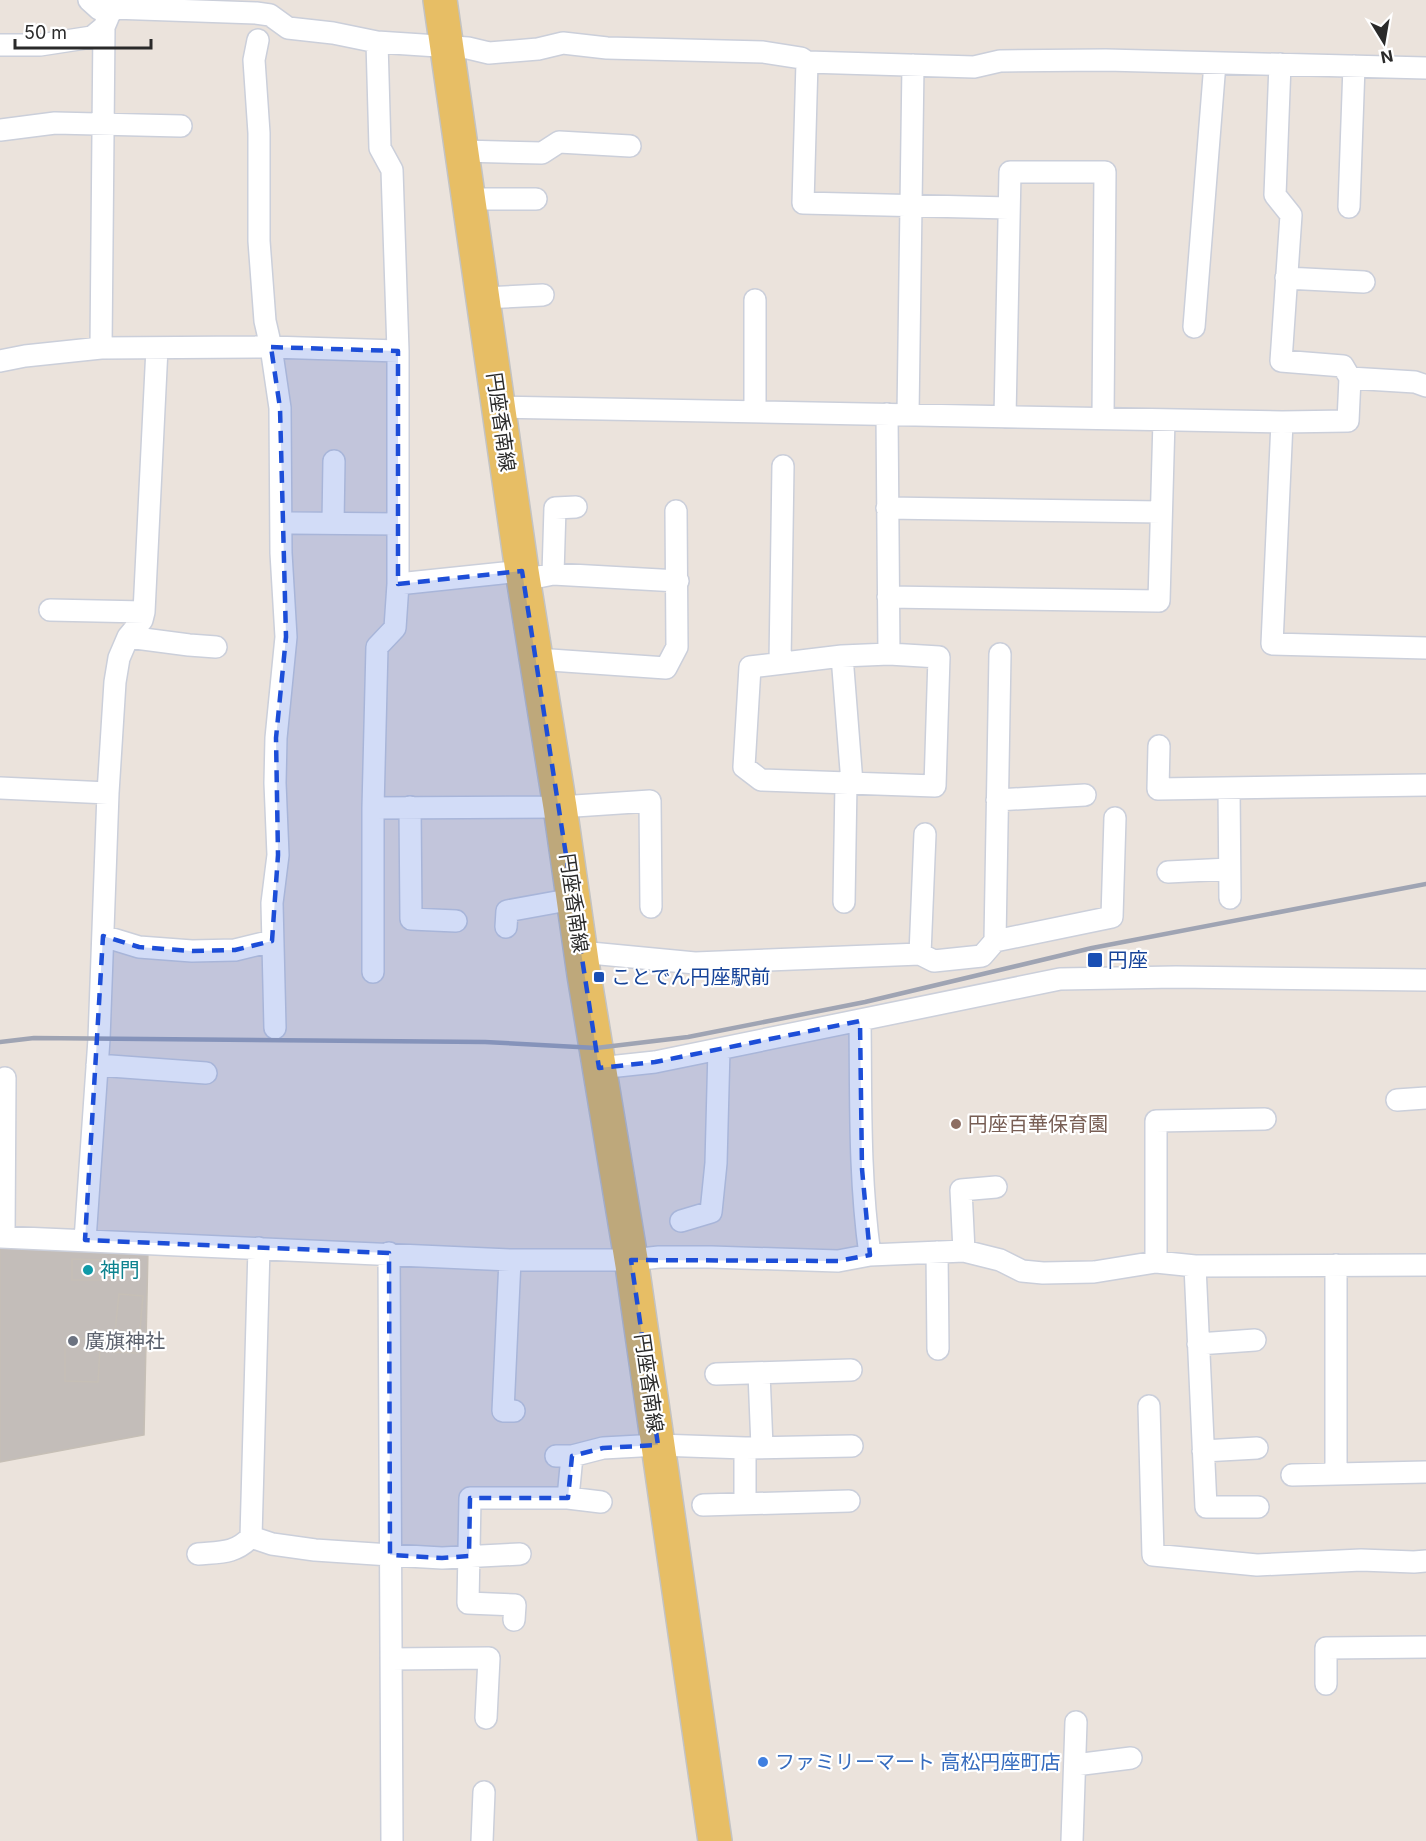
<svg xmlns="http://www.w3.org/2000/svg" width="1426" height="1841" font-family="Inter,'Noto Sans JP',sans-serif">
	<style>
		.building { fill: #c3bdb9; stroke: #c6bfb6; stroke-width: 1.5 }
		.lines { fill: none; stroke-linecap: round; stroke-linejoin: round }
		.minor-casing { stroke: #cbcfda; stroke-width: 24 }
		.primary-casing { stroke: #c3c3c3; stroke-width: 36 }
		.minor { stroke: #fff; stroke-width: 21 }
		.primary { stroke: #e7be65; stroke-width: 33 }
		.rail { stroke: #9fa4b3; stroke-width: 4.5 }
		.marked { fill: #1d4ed8; fill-opacity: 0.2; stroke: #1d4ed8; stroke-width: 4.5; stroke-dasharray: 12 8; stroke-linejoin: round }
		.transit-dot { fill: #1a4fb4; stroke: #fff; stroke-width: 2 }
		.education-dot { fill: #8d6e63; stroke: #fff; stroke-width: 2 }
		.culture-dot { fill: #0f9aa8; stroke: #fff; stroke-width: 2 }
		.worship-dot { fill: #6b7280; stroke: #fff; stroke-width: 2 }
		.shop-dot { fill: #3f7fe0; stroke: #fff; stroke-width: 2 }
		.labels { text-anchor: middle; stroke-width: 4.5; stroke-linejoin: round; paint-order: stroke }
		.street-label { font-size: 20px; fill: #2a2a2a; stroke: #fff }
		.transit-label { font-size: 20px; fill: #164399; stroke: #fff; text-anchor: start }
		.education-label { font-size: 20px; fill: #785e54; stroke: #fff; text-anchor: start }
		.culture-label { font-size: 20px; fill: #0d838f; stroke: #fff; text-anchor: start }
		.worship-label { font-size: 20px; fill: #5b616d; stroke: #fff; text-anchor: start }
		.shop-label { font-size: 20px; fill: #366cbe; stroke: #fff; text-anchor: start }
	</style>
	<rect width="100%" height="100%" fill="#ebe3dc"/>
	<path class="building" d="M 0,1244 L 148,1249 L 144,1435 L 0,1462 Z
		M 72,1259 L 105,1260 L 104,1280 L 72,1280 Z
		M 119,1294 L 143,1296 L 138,1353 L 113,1352 Z
		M 76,1338 L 91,1339 L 92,1347 L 100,1348 L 98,1382 L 65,1381 L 65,1345 L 76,1346 Z"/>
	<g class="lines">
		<defs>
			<path id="minor" d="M 89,0 L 99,9 L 110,14
				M 258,40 L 254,60 L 259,133 L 259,241 L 265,321 L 271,347 L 280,408 L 281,553 L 286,637 L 276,738 L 275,783 L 278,855 L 272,903 L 275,1028
				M 0,45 L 40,45 L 92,37 L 104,27 L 112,8 L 256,13 L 270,15 L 288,28 L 333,33 L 377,42 L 468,48 L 489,53 L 538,49 L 563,43 L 607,48 L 763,52 L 801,58 L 807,62 L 974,67 L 1000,61 L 1106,60 L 1426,68
				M 807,62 L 803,203 L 1009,208
				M 1280,64 L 1275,195 L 1291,215 L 1281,361 L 1343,366 L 1350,378
				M 0,130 L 55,123 L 181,126
				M 462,151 L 542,153 L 559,142 L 630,146
				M 469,199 L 536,199
				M 1349,207 L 1354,66
				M 1286,278 L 1364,282
				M 483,298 L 543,295
				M 1194,327 L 1215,63
				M 101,348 L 104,27
				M 0,361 L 25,356 L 101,348 L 271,347 L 398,351
				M 499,407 L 1282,422 L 1348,421 L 1350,378 L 1415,382 L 1426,386
				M 755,412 L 755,300
				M 887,414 L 889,654
				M 908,415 L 913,65
				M 1005,417 L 1010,172 L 1105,172 L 1103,418
				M 1282,422 L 1272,644 L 1426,648
				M 887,508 L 1161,512
				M 292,523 L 397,524
				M 333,523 L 334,461
				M 553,574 L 555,508 L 576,507
				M 524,580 L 553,574 L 678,581
				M 398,584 L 522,571
				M 888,597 L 1159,601 L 1164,420
				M 50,610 L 144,612
				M 128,637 L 189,645 L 216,647
				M 889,654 L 939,657 L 935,786 L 761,780 L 744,767 L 750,667 L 842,656 Z
				M 842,656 L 852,783
				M 536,659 L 666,668 L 677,647 L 676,511
				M 780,663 L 783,466
				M 1159,746 L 1158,789 L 1426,785
				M 0,788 L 108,793
				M 1229,788 L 1230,898
				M 997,800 L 1085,795
				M 410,807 L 411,919 L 456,921
				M 373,808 L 560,807 L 650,801 L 651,907
				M 1168,872 L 1229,869
				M 844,902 L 846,783
				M 506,927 L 507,911 L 573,899
				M 103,936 L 139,947 L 192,951 L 235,950 L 272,941
				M 995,941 L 1000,654
				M 580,952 L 695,963 L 920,954 L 934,961 L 982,956 L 995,941 L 1112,917 L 1115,818
				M 920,954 L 925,834
				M 373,972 L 373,808 L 377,647 L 395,628 L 398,584 L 398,351 L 392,170 L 380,148 L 377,42
				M 860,1021 C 861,1099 859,1177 870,1255
				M 97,1065 L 206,1073
				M 599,1068 L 655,1062 L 1060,979 L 1176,977 L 1426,980
				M 1397,1100 L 1426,1098
				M 681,1221 L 711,1212 L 716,1163 L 719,1049
				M 4,1236 L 5,1078
				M 0,1237 L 510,1260 L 631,1260 L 659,1257 L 711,1257 L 838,1261 L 870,1255 L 964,1251 L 1000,1260 L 1022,1271 L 1043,1273 L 1094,1272 L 1156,1262 L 1195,1266 L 1426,1265
				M 85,1240 L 99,1039 L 108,793 L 115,682 L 119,658 L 128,637 L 142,620 L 144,612 L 157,348
				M 259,1248 L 251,1537 L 272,1544 L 315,1550 L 390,1555 L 442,1558 L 520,1554
				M 964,1251 L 961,1190 L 996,1187
				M 937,1252 L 938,1349
				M 389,1253 L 392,1841
				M 510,1260 L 503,1411 L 514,1411
				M 1156,1262 L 1156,1121 L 1265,1119
				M 1336,1265 L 1336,1473
				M 1195,1266 L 1206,1507 L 1258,1507
				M 1198,1344 L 1255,1340
				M 759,1373 L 762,1447
				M 716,1374 L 851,1370
				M 1149,1406 L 1153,1555 L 1257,1565 L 1361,1560 L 1414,1562 L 1426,1561
				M 745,1448 L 745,1503
				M 1203,1451 L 1257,1448
				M 556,1456 L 572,1456 L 603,1448 L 658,1445 L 745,1448 L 852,1446
				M 1292,1475 L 1426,1472
				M 568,1498 L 572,1456
				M 703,1505 L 849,1501
				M 198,1554 C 220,1552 235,1554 251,1537
				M 514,1620 L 515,1605 L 468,1603 L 470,1498 L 568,1498 L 601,1502
				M 391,1659 L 489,1658 L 486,1718
				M 1326,1684 L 1326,1648 L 1426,1647
				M 1075,1765 L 1131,1758
				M 482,1841 L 484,1792
				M 1072,1841 L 1076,1722"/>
			<path id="primary" d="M 440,0 L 522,571 L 560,807 L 584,975 L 632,1265 L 715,1841"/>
		</defs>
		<use href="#minor" class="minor-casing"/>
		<use href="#primary" class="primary-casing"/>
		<use href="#minor" class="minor"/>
		<use href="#primary" class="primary"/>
		<path class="rail" d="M 0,1042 L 34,1038 L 485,1042 L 596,1048 L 688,1037 L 865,1002 L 1092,948 L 1426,884"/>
	</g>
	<path class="marked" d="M 271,347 L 398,351 L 398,584 L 522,571 L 599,1068 L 655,1062 L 860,1021 L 862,1169 L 870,1255 L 838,1261 L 631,1260 L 658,1445 L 603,1448 L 572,1456 L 568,1498 L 470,1498 L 469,1556 L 442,1558 L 390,1555 L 389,1253 L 85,1240 L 103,936 L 139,947 L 192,951 L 235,950 L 272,941 L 278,855 L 276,738 L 286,637 L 280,408 Z"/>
	<g class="transit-dot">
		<rect x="1087" y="952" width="16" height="16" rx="3"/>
		<rect x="593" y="971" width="12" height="12" rx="3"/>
	</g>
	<circle class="education-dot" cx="956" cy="1124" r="6"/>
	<circle class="culture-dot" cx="88" cy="1270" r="6"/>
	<circle class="worship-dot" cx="73" cy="1341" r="6"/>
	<circle class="shop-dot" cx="763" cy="1762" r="6"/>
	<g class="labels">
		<g class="street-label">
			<text transform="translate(501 422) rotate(82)" y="7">円座香南線</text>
			<text transform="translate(574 903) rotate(82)" y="7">円座香南線</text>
			<text transform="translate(649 1383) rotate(82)" y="7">円座香南線</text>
		</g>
		<g class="transit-label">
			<text x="1108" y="967">円座</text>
			<text x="611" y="984">ことでん円座駅前</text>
		</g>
		<g class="education-label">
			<text x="968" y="1131">円座百華保育園</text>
		</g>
		<g class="culture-label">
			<text x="100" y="1277">神門</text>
		</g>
		<g class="worship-label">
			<text x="85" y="1348">廣旗神社</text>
		</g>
		<g class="shop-label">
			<text x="775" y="1769">ファミリーマート 高松円座町店</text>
		</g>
	</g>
	<g transform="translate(1384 42) rotate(169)" stroke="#ffffff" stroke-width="4.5" paint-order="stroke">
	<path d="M0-4.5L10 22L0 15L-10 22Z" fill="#2a2a2a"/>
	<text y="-9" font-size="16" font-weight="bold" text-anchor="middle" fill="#2a2a2a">N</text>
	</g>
	<path d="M15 39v9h136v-9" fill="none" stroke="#2a2a2a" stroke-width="3"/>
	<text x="24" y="39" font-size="18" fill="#2a2a2a" stroke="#ffffff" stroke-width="4.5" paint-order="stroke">50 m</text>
</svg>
